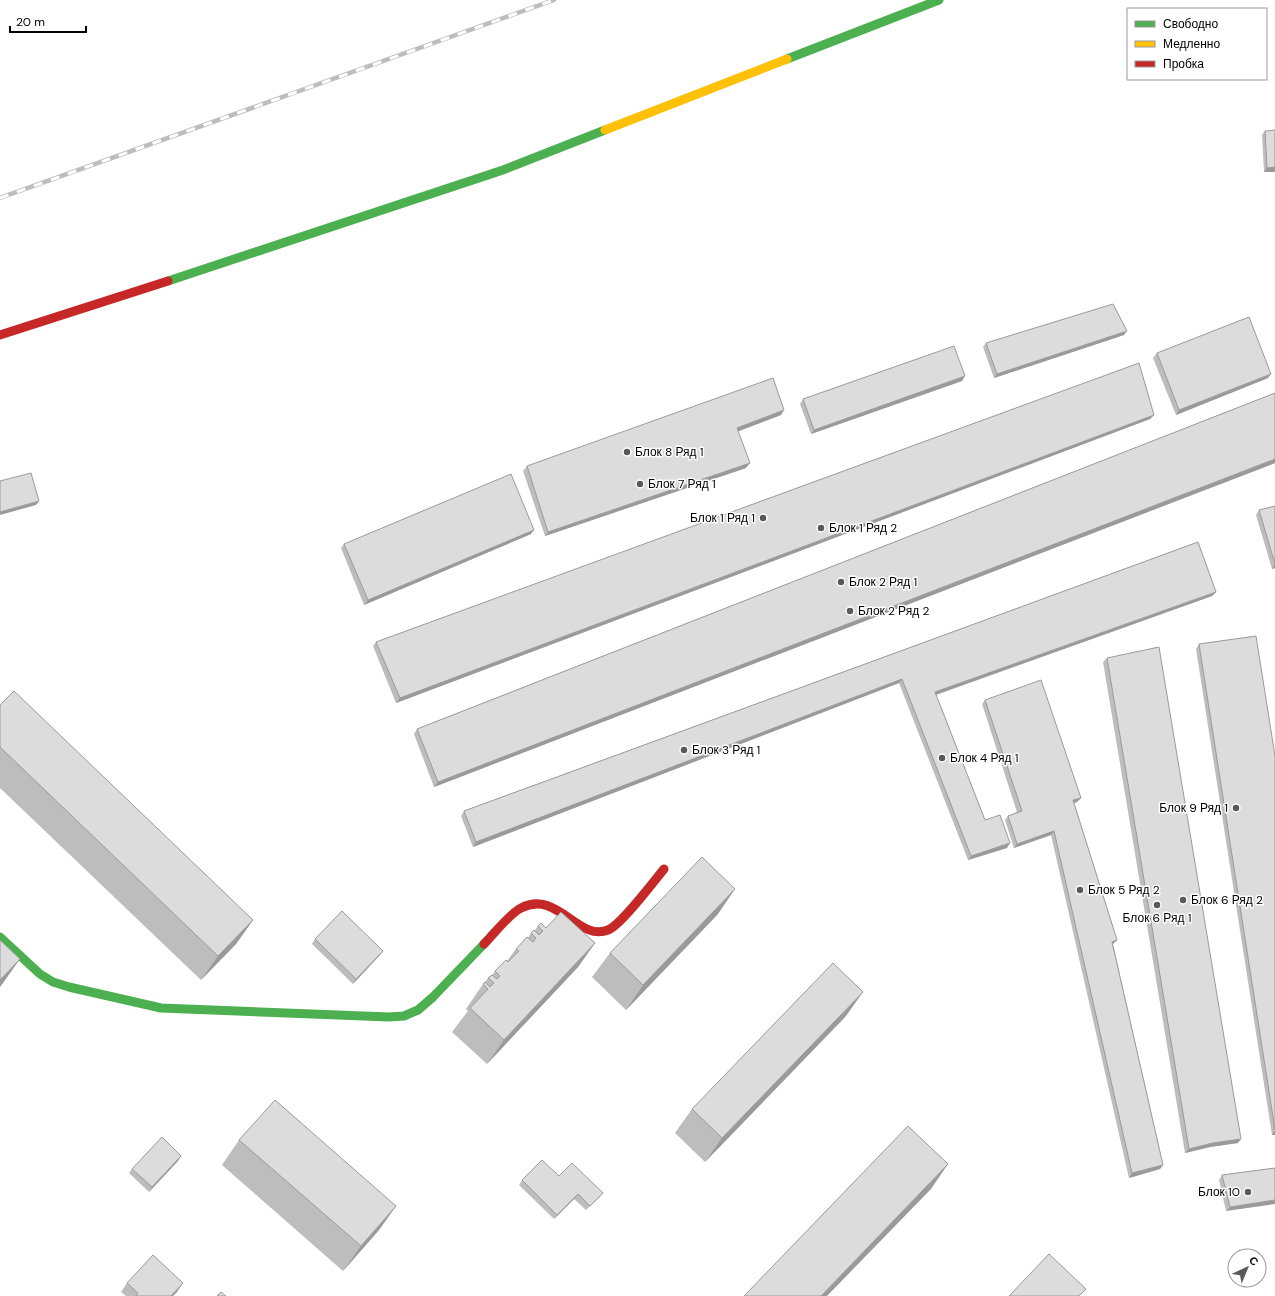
<svg xmlns="http://www.w3.org/2000/svg" width="1275" height="1296" font-family="'DM Sans',sans-serif">
	<style>
		.lines { fill: none; stroke-linecap: round; stroke-linejoin: round }
		.fast { stroke: #4caf50; stroke-width: 9 }
		.slow { stroke: #ffc107; stroke-width: 9 }
		.jam { stroke: #c62828; stroke-width: 9 }
		.rail-casing { stroke: #bdbdbd; stroke-width: 4.5 }
		.rail { stroke: #fff; stroke-width: 3; stroke-dasharray: 9; stroke-linecap: butt }
		.wall { fill: #bdbdbd }
		.shaded-wall { fill: #9a9a9a }
		.building { fill: #dcdcdc; stroke: #9a9a9a }
		.poi-dot { fill: #595959; stroke: #fff; stroke-width: 1.5 }
		.labels { text-anchor: middle; stroke-width: 3; stroke-linejoin: round; paint-order: stroke }
		.poi-label { font-size: 12px; fill: #000; stroke: #fff; text-anchor: start }
	</style>
	<rect width="100%" height="100%" fill="#fff"/>
	<g class="lines">
		<path class="fast" d="M 787,59 L 939,0
			M 168,281 L 503,170 L 605,130
			M 0,937 L 40,974 L 53,982 L 69,987 L 161,1008 L 389,1017 L 404,1016 L 418,1010 L 433,997 L 484,944"/>
		<path class="slow" d="M 605,130 L 787,59"/>
		<path class="jam" d="M 0,335 L 168,281
			M 484,944 C 494,934 509,914 521,908 C 557,889 578,942 608,930 C 621,925 654,881 664,869"/>
		<defs>
			<path id="rail" d="M 0,198 L 554,0"/>
		</defs>
		<use href="#rail" class="rail-casing"/>
		<use href="#rail" class="rail"/>
	</g>
	<path class="wall" d="M 1275,130 L 1275,172 L 1264,172 L 1262,135 L 1265,131 Z
		M 1124,335 L 994,378 L 983,347 L 986,343 Z
		M 1157,353 L 1268,378 L 1176,415 L 1153,358 Z
		M 962,381 L 811,434 L 800,404 L 803,399 Z
		M 1275,393 L 1275,463 L 434,787 L 414,734 L 417,729 Z
		M 781,415 L 738,431 L 746,468 L 545,536 L 523,471 L 527,466 Z
		M 1154,415 L 1150,419 L 396,703 L 373,646 L 376,642 Z
		M 1275,506 L 1275,568 L 1272,569 L 1256,515 L 1259,510 Z
		M 531,534 L 364,605 L 341,548 L 344,544 Z
		M 1198,542 L 1216,592 L 1212,596 L 936,695 L 985,820 L 1007,848 L 968,860 L 899,683 L 473,847 L 461,816 L 464,811 Z
		M 1256,636 L 1275,1135 L 1272,1135 L 1196,649 L 1199,644 Z
		M 1107,658 L 1238,1143 L 1210,1147 L 1185,1153 L 1103,662 Z
		M 985,700 L 1081,798 L 1077,802 L 1074,803 L 1117,940 L 1113,944 L 1163,1165 L 1160,1169 L 1129,1178 L 1051,835 L 1014,848 L 1005,820 L 1008,816 L 1017,812 L 982,704 Z
		M 0,705 L 253,920 L 236,944 L 201,980 L 0,788 Z
		M 718,914 L 626,1010 L 592,977 L 610,953 Z
		M 538,926 L 595,943 L 578,967 L 487,1064 L 452,1032 L 468,1011 L 466,1009 L 483,984 L 485,982 L 488,978 L 492,975 L 495,971 L 507,961 L 516,949 L 528,938 L 531,933 L 535,930 Z
		M 315,939 L 380,955 L 353,984 L 312,944 Z
		M 846,1016 L 705,1162 L 675,1133 L 692,1109 Z
		M 239,1140 L 396,1206 L 379,1230 L 343,1271 L 222,1165 Z
		M 178,1161 L 149,1192 L 129,1173 L 132,1169 Z
		M 1275,1168 L 1226,1211 L 1219,1180 L 1222,1175 Z
		M 559,1176 L 603,1193 L 600,1197 L 586,1210 L 574,1199 L 554,1219 L 519,1185 L 522,1180 Z
		M 127,1283 L 177,1292 L 173,1296 L 126,1296 L 121,1292 Z"/>
	<path class="shaded-wall" d="M 1275,167 L 1275,172 L 1264,172 L 1267,168 Z
		M 1127,331 L 1124,335 L 994,378 L 997,374 Z
		M 1271,374 L 1268,378 L 1176,415 L 1179,410 Z
		M 965,376 L 962,381 L 811,434 L 814,430 Z
		M 784,410 L 781,415 L 734,433 L 737,428 Z
		M 1154,415 L 1150,419 L 396,703 L 400,698 Z
		M 1275,459 L 1275,463 L 434,787 L 438,782 Z
		M 750,463 L 746,468 L 545,536 L 548,532 Z
		M 39,501 L 36,505 L 0,515 L 0,512 Z
		M 534,530 L 531,534 L 364,605 L 368,600 Z
		M 1275,564 L 1275,568 L 1272,569 Z
		M 1216,592 L 1212,596 L 932,696 L 935,692 Z
		M 902,679 L 899,683 L 473,847 L 476,842 Z
		M 1081,798 L 1077,802 L 1070,804 L 1073,800 Z
		M 1054,831 L 1051,835 L 1014,848 L 1017,844 Z
		M 1010,843 L 1007,848 L 968,860 L 971,856 Z
		M 735,889 L 718,914 L 626,1010 L 643,985 Z
		M 253,920 L 236,944 L 201,980 L 218,956 Z
		M 1117,940 L 1113,944 L 1109,946 L 1112,942 Z
		M 595,943 L 578,967 L 487,1064 L 504,1040 Z
		M 383,951 L 380,955 L 353,984 L 356,979 Z
		M 20,959 L 3,983 L 0,987 L 0,980 Z
		M 863,992 L 846,1016 L 705,1162 L 722,1138 Z
		M 1275,1130 L 1275,1135 L 1272,1135 Z
		M 1241,1139 L 1238,1143 L 1210,1147 L 1185,1153 L 1189,1149 L 1213,1143 Z
		M 181,1156 L 178,1161 L 149,1192 L 152,1187 Z
		M 948,1164 L 931,1189 L 827,1296 L 821,1296 Z
		M 1163,1165 L 1160,1169 L 1129,1178 L 1132,1173 Z
		M 578,1194 L 574,1199 L 554,1219 L 557,1215 Z
		M 1275,1200 L 1275,1204 L 1226,1211 L 1230,1207 Z
		M 396,1206 L 379,1230 L 343,1271 L 361,1246 Z
		M 183,1283 L 177,1292 L 173,1296 L 171,1296 Z"/>
	<path class="building" d="M 1275,130 L 1275,167 L 1267,168 L 1265,131 Z
		M 1113,304 L 1127,331 L 997,374 L 986,343 Z
		M 1249,317 L 1271,374 L 1179,410 L 1157,353 Z
		M 954,346 L 965,376 L 814,430 L 803,399 Z
		M 1139,363 L 1154,415 L 400,698 L 376,642 Z
		M 773,378 L 784,410 L 737,428 L 750,463 L 548,532 L 527,466 Z
		M 1275,393 L 1275,459 L 438,782 L 417,729 Z
		M 31,473 L 39,501 L 0,512 L 0,481 Z
		M 511,474 L 534,530 L 368,600 L 344,544 Z
		M 1275,506 L 1275,564 L 1259,510 Z
		M 1198,542 L 1216,592 L 935,692 L 985,820 L 1000,815 L 1010,843 L 971,856 L 902,679 L 476,842 L 464,811 Z
		M 1256,636 L 1275,756 L 1275,1130 L 1199,644 Z
		M 1159,647 L 1241,1139 L 1213,1143 L 1189,1149 L 1107,658 Z
		M 1041,680 L 1081,798 L 1073,800 L 1117,940 L 1112,942 L 1163,1165 L 1132,1173 L 1054,831 L 1017,844 L 1008,816 L 1022,811 L 985,700 Z
		M 14,691 L 253,920 L 218,956 L 0,747 L 0,705 Z
		M 702,857 L 735,889 L 643,985 L 610,953 Z
		M 342,911 L 383,951 L 356,979 L 315,939 Z
		M 561,912 L 595,943 L 504,1040 L 470,1008 L 488,989 L 483,984 L 485,982 L 490,987 L 494,983 L 488,978 L 492,975 L 497,979 L 500,976 L 495,971 L 506,960 L 508,962 L 519,951 L 516,949 L 527,937 L 533,942 L 536,938 L 531,933 L 534,930 L 539,935 L 543,931 L 538,926 L 541,923 L 546,928 Z
		M 0,940 L 20,959 L 0,980 Z
		M 833,963 L 863,992 L 722,1138 L 692,1109 Z
		M 275,1100 L 396,1206 L 361,1246 L 239,1140 Z
		M 908,1126 L 948,1164 L 821,1296 L 744,1296 Z
		M 162,1137 L 181,1156 L 152,1187 L 132,1169 Z
		M 542,1160 L 559,1176 L 572,1163 L 603,1193 L 590,1206 L 578,1194 L 557,1215 L 522,1180 Z
		M 1275,1168 L 1275,1200 L 1230,1207 L 1222,1175 Z
		M 1049,1254 L 1086,1289 L 1079,1296 L 1009,1296 Z
		M 153,1255 L 183,1283 L 171,1296 L 136,1296 L 138,1293 L 127,1283 Z
		M 221,1292 L 226,1296 L 217,1296 Z"/>
	<g class="poi-dot">
		<circle cx="627" cy="452" r="4"/>
		<circle cx="640" cy="484" r="4"/>
		<circle cx="763" cy="518" r="4"/>
		<circle cx="821" cy="528" r="4"/>
		<circle cx="841" cy="582" r="4"/>
		<circle cx="850" cy="611" r="4"/>
		<circle cx="684" cy="750" r="4"/>
		<circle cx="942" cy="758" r="4"/>
		<circle cx="1236" cy="808" r="4"/>
		<circle cx="1080" cy="890" r="4"/>
		<circle cx="1183" cy="900" r="4"/>
		<circle cx="1157" cy="905" r="4"/>
		<circle cx="1248" cy="1192" r="4"/>
	</g>
	<g class="labels">
		<g class="poi-label">
			<text x="635" y="456">Блок 8 Ряд 1</text>
			<text x="648" y="488">Блок 7 Ряд 1</text>
			<text x="755" y="522" text-anchor="end">Блок 1 Ряд 1</text>
			<text x="829" y="532">Блок 1 Ряд 2</text>
			<text x="849" y="586">Блок 2 Ряд 1</text>
			<text x="858" y="615">Блок 2 Ряд 2</text>
			<text x="692" y="754">Блок 3 Ряд 1</text>
			<text x="950" y="762">Блок 4 Ряд 1</text>
			<text x="1228" y="812" text-anchor="end">Блок 9 Ряд 1</text>
			<text x="1088" y="894">Блок 5 Ряд 2</text>
			<text x="1191" y="904">Блок 6 Ряд 2</text>
			<text x="1157" y="922" text-anchor="middle">Блок 6 Ряд 1</text>
			<text x="1240" y="1196" text-anchor="end">Блок 10</text>
		</g>
	</g>
	<rect x="1127" y="8" width="140" height="72" fill="#ffffff" stroke="#999999"/>
	<rect x="1135" y="21" width="20" height="6" fill="#4caf50" stroke="#999999"/>
	<text x="1163" y="28" font-size="12" fill="#000000">Свободно</text>
	<rect x="1135" y="41" width="20" height="6" fill="#ffc107" stroke="#999999"/>
	<text x="1163" y="48" font-size="12" fill="#000000">Медленно</text>
	<rect x="1135" y="61" width="20" height="6" fill="#c62828" stroke="#999999"/>
	<text x="1163" y="68" font-size="12" fill="#000000">Пробка</text>
	<g transform="translate(1247 1268) rotate(44)"><circle r="19" fill="#ffffff" stroke="#999999"/>
	<path d="M0-3L7 15L0 10L-7 15Z" fill="#595959"/>
	<text y="-6" font-size="11" font-weight="bold" text-anchor="middle" fill="#000000">С</text>
	</g>
	<path d="M10 26v6h76v-6" fill="none" stroke="#000000" stroke-width="2"/>
	<text x="16" y="26" font-size="12" fill="#000000" stroke="#ffffff" stroke-width="3" paint-order="stroke">20 m</text>
</svg>
